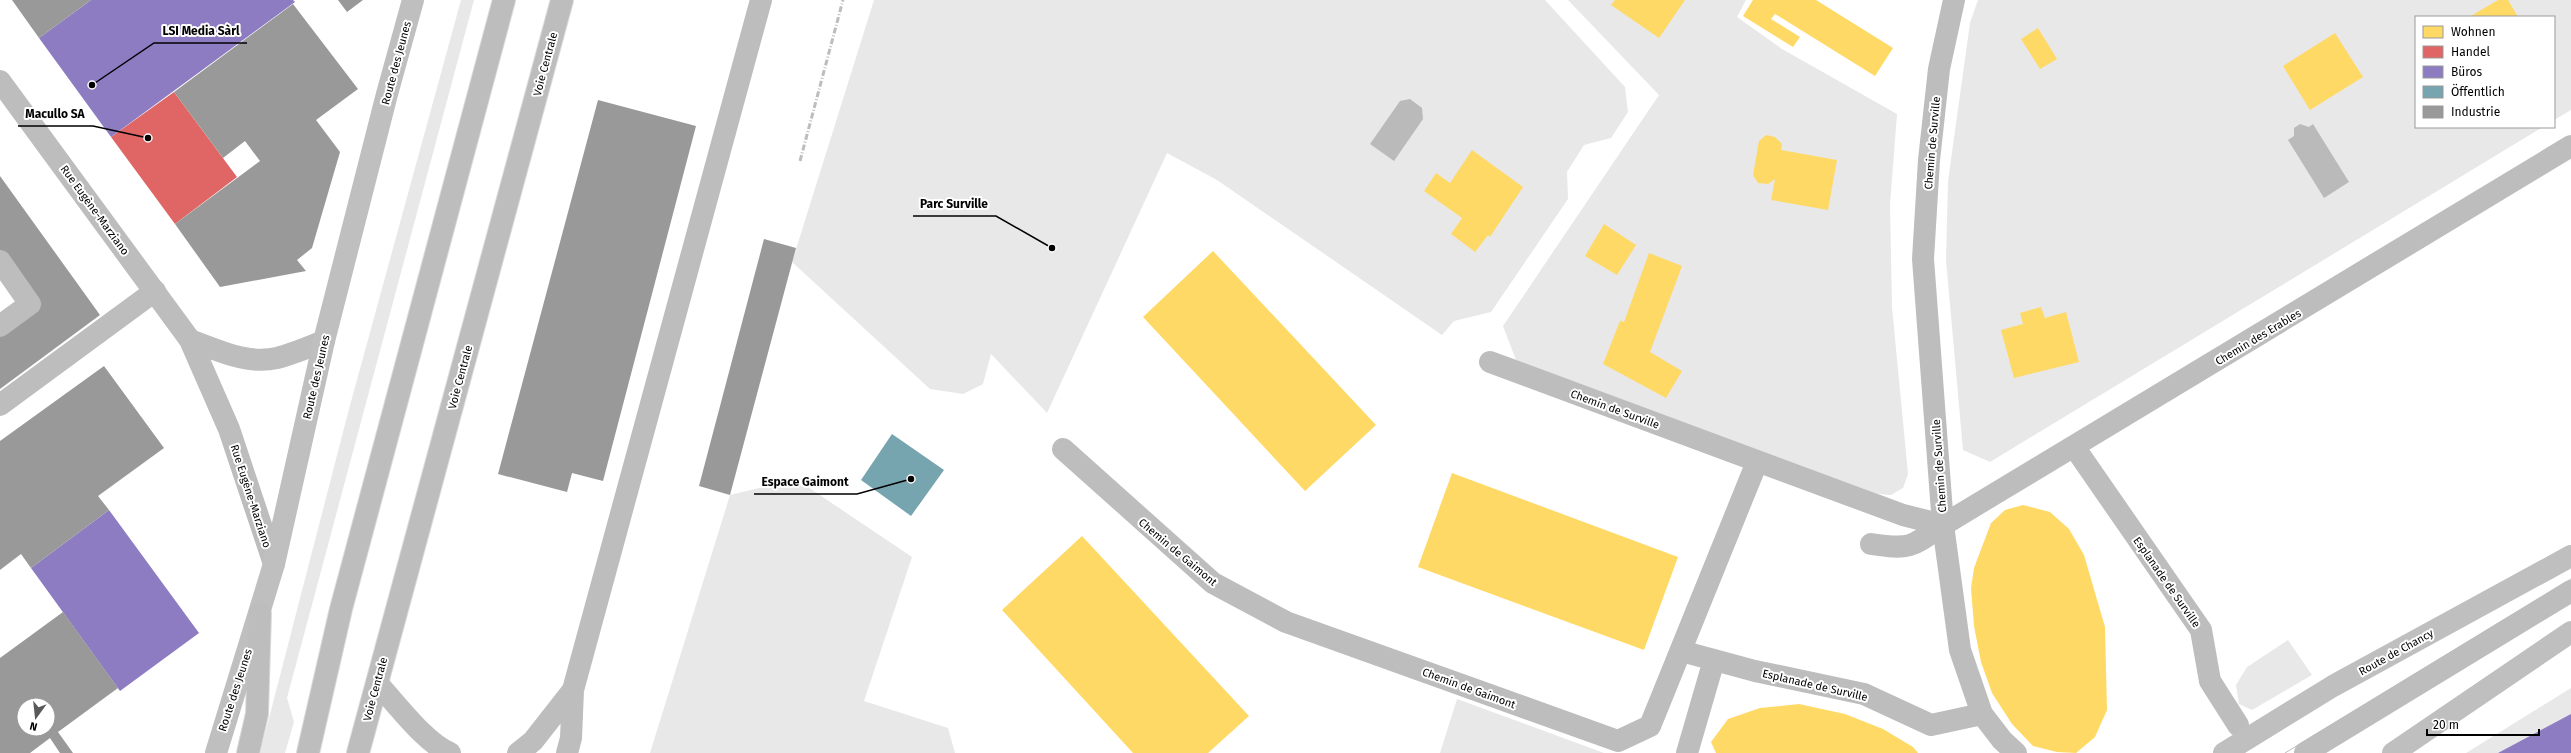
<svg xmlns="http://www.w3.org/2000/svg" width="2571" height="753" font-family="'Fira Sans',sans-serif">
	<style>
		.green { fill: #e8e8e8 }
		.water { fill: #bababa }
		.homes { fill: #ffd966 }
		.shops { fill: #e06666 }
		.offices { fill: #8e7cc3 }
		.public { fill: #76a5af }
		.industry { fill: #999; fill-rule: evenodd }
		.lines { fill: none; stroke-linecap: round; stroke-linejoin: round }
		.primary-casing { stroke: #dbdbdb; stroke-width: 24 }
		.lane { stroke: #bdbdbd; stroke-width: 22 }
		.street { stroke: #bdbdbd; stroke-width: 22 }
		.secondary { stroke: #bfbfbf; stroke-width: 22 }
		.primary { stroke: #bdbdbd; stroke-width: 22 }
		.tram { stroke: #bdbdbd; stroke-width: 1 }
		.rail { stroke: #bdbdbd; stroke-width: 3; stroke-dasharray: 6 2 1 2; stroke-linecap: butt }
		.labels { text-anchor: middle; stroke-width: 4; stroke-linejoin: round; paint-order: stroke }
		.street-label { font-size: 11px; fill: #000; stroke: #fff }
		.leader { fill: none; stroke: #000; stroke-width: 1.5 }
		.callout-dot { fill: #000; stroke: #fff; stroke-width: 1.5 }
		.callout-label { font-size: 12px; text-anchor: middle; font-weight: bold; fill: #000; stroke: #fff; stroke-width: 4; stroke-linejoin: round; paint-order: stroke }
	</style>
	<rect width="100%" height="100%" fill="#fff"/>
	<path class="green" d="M 461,0 L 474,0 L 287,698 L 294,722 L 285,753 L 260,753 L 349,409 Z
		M 874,0 L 1545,0 L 1625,87 L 1628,112 L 1611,138 L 1584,145 L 1567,172 L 1568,199 L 1491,312 L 1454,321 L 1442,335 L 1217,180 L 1167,153 L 1047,413 L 991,354 L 983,384 L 963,394 L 930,389 L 792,262 Z
		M 1568,0 L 1746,0 L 1737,17 L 1782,49 L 1897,114 L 1890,204 L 1892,307 L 1908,474 L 1903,488 L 1891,495 L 1878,494 L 1516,360 L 1503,326 L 1659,95 Z
		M 1978,0 L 2571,0 L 2571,110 L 2554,120 L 2554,17 L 2416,17 L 2416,127 L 2543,127 L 1990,462 L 1963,450 L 1946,260 L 1948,181 L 1970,23 Z
		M 796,479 L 912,557 L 864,701 L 948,728 L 955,753 L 650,753 L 730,495 Z
		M 2288,640 L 2312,675 L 2252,710 L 2239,704 L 2236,685 L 2247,667 Z
		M 2571,688 L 2571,753 L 2466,753 Z
		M 1457,699 L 1604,753 L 1440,753 Z"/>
	<path class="water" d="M 1410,99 L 1422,108 L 1423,119 L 1394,161 L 1370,144 L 1400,101 Z
		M 2300,124 L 2309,127 L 2313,124 L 2349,182 L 2324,198 L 2288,140 L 2294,136 L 2294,128 Z"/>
	<path class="homes" d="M 1615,0 L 1685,0 L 1659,38 L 1611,5 Z
		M 1753,0 L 1816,0 L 1893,48 L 1875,76 L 1775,14 L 1771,19 L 1800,37 L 1793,47 L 1743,16 Z
		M 2498,0 L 2508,0 L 2518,17 L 2469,17 Z
		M 2038,28 L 2057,59 L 2040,69 L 2021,39 Z
		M 2335,33 L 2363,77 L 2310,110 L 2283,66 Z
		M 1766,135 L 1775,137 L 1782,144 L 1781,150 L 1837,160 L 1828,210 L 1771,200 L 1775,179 L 1768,184 L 1758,183 L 1753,175 L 1759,141 Z
		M 1472,150 L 1523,187 L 1490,237 L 1488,235 L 1475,252 L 1451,234 L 1462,218 L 1424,191 L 1436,173 L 1450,183 Z
		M 1604,224 L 1636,245 L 1617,275 L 1585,256 Z
		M 1213,251 L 1376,425 L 1305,491 L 1143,317 Z
		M 1649,253 L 1682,266 L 1650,352 L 1682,371 L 1666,398 L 1603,364 L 1620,321 L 1624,322 Z
		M 2041,307 L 2045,318 L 2066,312 L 2079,362 L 2014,378 L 2001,330 L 2023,324 L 2020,313 Z
		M 1452,473 L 1678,557 L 1644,650 L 1418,567 Z
		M 2023,505 L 2050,512 L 2069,529 L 2084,555 L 2105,627 L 2107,710 L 2095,737 L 2076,753 L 2057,752 L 2033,746 L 2012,724 L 1992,693 L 1981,662 L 1974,626 L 1971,588 L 1974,568 L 1991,523 L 2005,510 Z
		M 1082,536 L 1249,716 L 1208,753 L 1133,753 L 1002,610 Z
		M 1799,704 L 1845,714 L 1883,729 L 1913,747 L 1918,753 L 1716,753 L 1711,742 L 1728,719 L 1760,708 Z"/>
	<path class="shops" d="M 174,92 L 237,177 L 175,224 L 111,137 Z"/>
	<path class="offices" d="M 91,0 L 293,0 L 295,2 L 111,137 L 39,38 Z
		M 109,510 L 199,633 L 120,691 L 31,568 Z
		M 2571,714 L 2571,753 L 2498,753 Z"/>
	<path class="public" d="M 892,434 L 944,470 L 911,516 L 861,480 Z"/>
	<path class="industry" d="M 12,0 L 91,0 L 39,38 Z
		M 338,0 L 363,0 L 347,12 Z
		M 293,4 L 358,89 L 316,120 L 340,152 L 312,248 L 297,260 L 306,271 L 220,287 L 175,224 L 260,161 L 245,141 L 223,158 L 174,92 Z
		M 598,100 L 696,126 L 603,481 L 572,473 L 567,492 L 498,474 Z
		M 0,176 L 100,315 L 0,389 L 0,326 L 30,304 L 0,261 Z
		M 764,239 L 796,248 L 730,495 L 699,486 Z
		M 104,366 L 164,448 L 98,496 L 109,510 L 31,568 L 21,554 L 0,570 L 0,441 Z
		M 63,612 L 118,688 L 58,732 L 73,753 L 60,753 L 50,738 L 30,753 L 0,753 L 0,658 ZM 24,705 L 48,705 L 48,729 L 24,729 Z"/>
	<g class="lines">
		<defs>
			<path id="primary" d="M 248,753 L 257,714 L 260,614
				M 308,753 L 341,609 L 504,0
				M 358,753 L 562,0"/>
		</defs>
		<use href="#primary" class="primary-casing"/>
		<path class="lane" d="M 0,261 L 30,304 L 0,326
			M 1490,362 L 1903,515 L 1943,525
			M 0,405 L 155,291
			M 1871,544 C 1910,550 1912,547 1943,525
			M 377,683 C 396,703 425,743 450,753
			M 573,690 L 761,0
			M 518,753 L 533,741 L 573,690 L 571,738 L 567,753
			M 2305,753 L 2571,591"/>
		<path class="street" d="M 1954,0 L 1939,69 L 1929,160 L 1923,259 L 1943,525 L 1960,650 L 1982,714 L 2002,740 L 2016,753
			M 0,81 L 190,340 L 229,429 L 274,564
			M 190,340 C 218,350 247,365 277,358 C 293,354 309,347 324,341
			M 2075,448 L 2201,630 L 2210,681 L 2238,725
			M 1063,449 L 1213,583 L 1286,622 L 1618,741 L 1650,726 L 1757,462
			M 1943,525 L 2571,146
			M 1681,651 L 1755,671 L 1864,694 L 1931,725 L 1982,714
			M 1687,753 L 1714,660"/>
		<path class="secondary" d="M 216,753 L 274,564 L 324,341 L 387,94 L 413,0
			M 2224,753 L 2333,686 L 2571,556
			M 2393,753 L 2571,632"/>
		<use href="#primary" class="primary"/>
		<path class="tram" d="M 2285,753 L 2571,579
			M 2323,753 L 2571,602"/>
		<path class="rail" d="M 800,161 L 843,0"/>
	</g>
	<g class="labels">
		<g class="street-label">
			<text transform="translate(396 63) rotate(-75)" y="4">Route des Jeunes</text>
			<text transform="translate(545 64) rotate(-75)" y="4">Voie Centrale</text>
			<text transform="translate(1932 143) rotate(-85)" y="4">Chemin de Surville</text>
			<text transform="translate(95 210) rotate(54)" y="4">Rue Eugène-Marziano</text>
			<text transform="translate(2258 337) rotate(-31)" y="4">Chemin des Erables</text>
			<text transform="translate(316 377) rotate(-77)" y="4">Route des Jeunes</text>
			<text transform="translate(460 377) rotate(-75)" y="4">Voie Centrale</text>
			<text transform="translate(1615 409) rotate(20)" y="4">Chemin de Surville</text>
			<text transform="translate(1939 466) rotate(-94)" y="4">Chemin de Surville</text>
			<text transform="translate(251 496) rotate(72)" y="4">Rue Eugène-Marziano</text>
			<text transform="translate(1178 552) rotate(40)" y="4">Chemin de Gaimont</text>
			<text transform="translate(2167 582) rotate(55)" y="4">Esplanade de Surville</text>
			<text transform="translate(2396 652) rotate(-29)" y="4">Route de Chancy</text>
			<text transform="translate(1815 685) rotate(13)" y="4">Esplanade de Surville</text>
			<text transform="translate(1469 688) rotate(20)" y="4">Chemin de Gaimont</text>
			<text transform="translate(375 689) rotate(-75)" y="4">Voie Centrale</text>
			<text transform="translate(235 690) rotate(-72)" y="4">Route des Jeunes</text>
		</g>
	</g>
	<path class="leader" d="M92 85L154 43H247M148 138L93 126H18M1052 248L996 216H913M911 479L857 494H754"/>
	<g class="callout-dot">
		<circle cx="92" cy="85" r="4"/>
		<circle cx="148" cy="138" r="4"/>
		<circle cx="1052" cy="248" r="4"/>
		<circle cx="911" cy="479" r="4"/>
	</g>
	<g class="callout-label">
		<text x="201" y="35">LSI Media Sàrl</text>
		<text x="55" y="118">Macullo SA</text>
		<text x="954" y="208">Parc Surville</text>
		<text x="805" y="486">Espace Gaimont</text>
	</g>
	<rect x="2415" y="16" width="140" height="112" fill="#ffffff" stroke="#999999"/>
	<rect x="2423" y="26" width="20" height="12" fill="#ffd966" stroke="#999999"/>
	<text x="2451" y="36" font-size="12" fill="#000000">Wohnen</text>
	<rect x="2423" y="46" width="20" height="12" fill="#e06666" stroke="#999999"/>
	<text x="2451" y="56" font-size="12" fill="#000000">Handel</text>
	<rect x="2423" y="66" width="20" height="12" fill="#8e7cc3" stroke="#999999"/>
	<text x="2451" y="76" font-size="12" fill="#000000">Büros</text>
	<rect x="2423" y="86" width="20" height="12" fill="#76a5af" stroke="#999999"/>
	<text x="2451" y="96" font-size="12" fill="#000000">Öffentlich</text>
	<rect x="2423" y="106" width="20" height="12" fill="#999999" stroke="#999999"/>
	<text x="2451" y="116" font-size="12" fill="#000000">Industrie</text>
	<g transform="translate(36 717) rotate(195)"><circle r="19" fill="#ffffff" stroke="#999999"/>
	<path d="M0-3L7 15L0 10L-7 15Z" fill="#595959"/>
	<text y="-6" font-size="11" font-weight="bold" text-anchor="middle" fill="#000000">N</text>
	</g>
	<path d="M2427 729v6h112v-6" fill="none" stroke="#000000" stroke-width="2"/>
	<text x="2433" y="729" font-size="12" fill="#000000" stroke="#ffffff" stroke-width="3" paint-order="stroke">20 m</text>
</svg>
